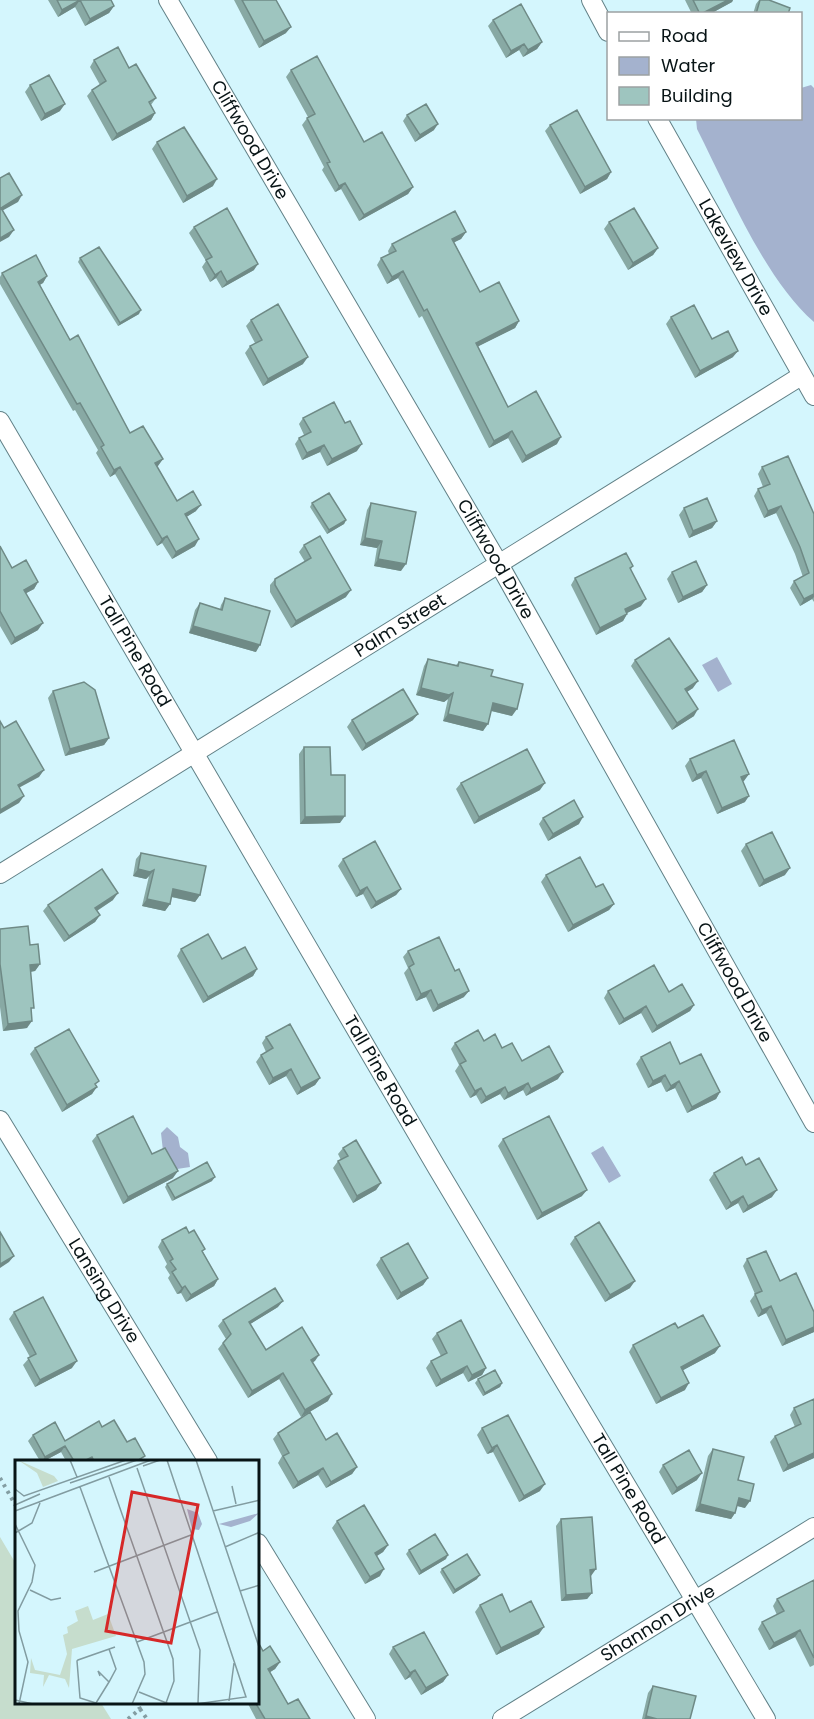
<svg xmlns="http://www.w3.org/2000/svg" width="814" height="1719" font-family="Poppins,sans-serif">
	<style>
		.green { fill: #c6ddcd }
		.water { fill: #a4b2ce }
		.lines { fill: none; stroke-linecap: round; stroke-linejoin: round }
		.minor-casing { stroke: #628187; stroke-width: 20 }
		.path { stroke: #839da2; stroke-width: 4; stroke-dasharray: 3 4.5; stroke-linecap: butt }
		.minor { stroke: #fff; stroke-width: 18 }
		.wall { fill: #88a9a4 }
		.shaded-wall { fill: #6f8a86 }
		.building { fill: #9ec5bf; stroke: #6f8a86; stroke-width: 1.5 }
		.labels { text-anchor: middle; stroke-width: 5; stroke-linejoin: round; paint-order: stroke }
		.street-label { font-size: 18px; fill: #081416; stroke: #fff }
		.inset-road { fill: none; stroke: #829ca1; stroke-width: 1.5 }
		.view { fill: #d62828; fill-opacity: 0.15; stroke: #d62828; stroke-width: 3 }
		.inset-edge { fill: none; stroke: #081416; stroke-width: 3 }
	</style>
	<rect width="100%" height="100%" fill="#d4f6fd"/>
	<path class="green" d="M 0,1537 L 16,1564 L 16,1702 L 101,1703 L 111,1719 L 0,1719 Z"/>
	<path class="water" d="M 811,85 L 814,88 L 814,322 C 764,278 728,190 697,129 L 696,119 L 800,118 L 801,88 Z
		M 717,657 L 732,684 L 718,692 L 702,665 Z
		M 167,1127 L 178,1137 L 180,1147 L 188,1153 L 190,1167 L 177,1169 L 172,1166 L 168,1153 L 163,1151 L 161,1133 Z
		M 603,1146 L 621,1176 L 609,1183 L 591,1153 Z"/>
	<g class="lines">
		<defs>
			<g id="minor">
				<path id="s1" d="M 168,0 L 499,564 L 814,1123"/>
				<path d="M 591,0 L 608,32"/>
				<path id="s2" d="M 657,118 L 814,396"/>
				<path id="s3" d="M 0,421 L 437,1168 L 766,1719"/>
				<path id="s4" d="M 0,874 L 801,376"/>
				<path id="s5" d="M 0,1120 L 208,1461"/>
				<path d="M 258,1543 L 366,1719"/>
				<path id="s6" d="M 502,1719 L 814,1527"/>
			</g>
		</defs>
		<use href="#minor" class="minor-casing"/>
		<path class="path" d="M 0,1478 L 16,1506
			M 140,1709 L 147,1719
			M 128,1719 L 140,1709 L 137,1702"/>
		<use href="#minor" class="minor"/>
	</g>
	<path class="wall" d="M 48,0 L 111,0 L 114,6 L 109,13 L 85,26 L 75,7 L 58,17 Z
		M 234,0 L 276,0 L 286,33 L 259,48 Z
		M 685,0 L 733,0 L 732,2 L 710,14 L 692,14 Z
		M 759,0 L 769,0 L 788,14 L 753,14 L 756,4 Z
		M 493,20 L 542,42 L 537,49 L 523,57 L 519,50 L 506,58 L 488,26 Z
		M 94,60 L 129,68 L 156,98 L 151,105 L 155,113 L 151,120 L 112,141 L 87,96 L 92,90 L 100,85 L 90,67 Z
		M 291,70 L 364,142 L 413,187 L 408,194 L 359,221 L 341,189 L 335,192 L 322,170 L 324,167 L 302,125 L 308,117 L 286,77 Z
		M 30,85 L 60,111 L 41,121 L 25,92 Z
		M 407,115 L 434,130 L 415,142 L 403,121 Z
		M 550,125 L 611,172 L 607,179 L 580,194 L 545,131 Z
		M 157,142 L 213,186 L 183,203 L 152,149 Z
		M 609,222 L 658,248 L 653,255 L 628,270 L 604,229 Z
		M 194,227 L 254,270 L 222,288 L 216,278 L 210,282 L 202,267 L 206,261 L 189,233 Z
		M 466,232 L 461,239 L 454,242 L 480,292 L 519,321 L 515,328 L 478,346 L 508,407 L 557,444 L 522,463 L 508,438 L 489,448 L 422,316 L 419,318 L 398,278 L 387,284 L 377,265 L 381,258 L 389,254 L 388,251 L 392,244 Z
		M 80,258 L 139,314 L 118,326 L 78,262 Z
		M 2,273 L 47,276 L 43,283 L 40,285 L 70,340 L 130,433 L 163,459 L 157,466 L 177,501 L 196,511 L 186,517 L 195,546 L 172,559 L 162,543 L 157,546 L 115,474 L 110,477 L 96,453 L 98,450 L 75,410 L 73,411 L 0,284 L 0,277 Z
		M 671,317 L 712,339 L 733,357 L 695,378 L 666,324 Z
		M 251,320 L 303,364 L 263,386 L 245,353 L 250,346 L 255,343 L 246,326 Z
		M 303,418 L 345,423 L 357,451 L 327,466 L 320,452 L 302,460 L 295,444 L 299,438 L 304,435 L 299,424 Z
		M 762,467 L 814,514 L 814,602 L 812,599 L 800,606 L 790,588 L 794,581 L 803,577 L 795,554 L 776,513 L 764,518 L 754,496 L 758,489 L 763,487 L 758,474 Z
		M 312,503 L 346,520 L 344,524 L 327,534 L 310,507 Z
		M 371,503 L 401,571 L 374,566 L 377,548 L 360,545 L 367,510 Z
		M 684,508 L 717,521 L 712,528 L 689,538 L 679,515 Z
		M 304,545 L 346,597 L 291,628 L 270,592 L 270,585 L 275,579 L 305,562 L 299,552 Z
		M 0,546 L 12,568 L 38,582 L 34,589 L 26,593 L 38,630 L 11,645 L 0,626 Z
		M 633,566 L 631,569 L 641,606 L 627,613 L 627,614 L 623,621 L 596,635 L 571,585 L 575,578 Z
		M 672,572 L 707,585 L 702,592 L 678,603 L 667,579 Z
		M 225,598 L 256,652 L 189,633 L 195,610 L 200,603 L 220,609 L 221,605 Z
		M 428,659 L 456,665 L 459,662 L 491,676 L 512,716 L 491,711 L 483,731 L 443,721 L 448,699 L 444,702 L 416,695 L 424,666 Z
		M 635,660 L 693,688 L 687,692 L 694,716 L 672,730 L 631,666 Z
		M 53,691 L 109,738 L 104,745 L 65,756 L 48,698 Z
		M 352,720 L 413,720 L 362,751 L 347,727 Z
		M 304,747 L 331,775 L 340,823 L 300,824 L 299,754 Z
		M 690,759 L 749,774 L 743,781 L 745,802 L 717,814 L 701,778 L 692,782 L 685,766 Z
		M 461,783 L 540,790 L 474,824 L 456,789 Z
		M 543,818 L 579,824 L 548,841 L 539,824 Z
		M 746,844 L 785,875 L 759,887 L 741,851 Z
		M 141,853 L 200,895 L 195,902 L 171,897 L 170,904 L 165,911 L 142,906 L 149,876 L 146,879 L 133,876 L 136,859 Z
		M 343,859 L 401,889 L 396,895 L 371,909 L 363,894 L 356,897 L 338,866 Z
		M 546,875 L 596,887 L 614,904 L 609,910 L 568,932 L 541,882 Z
		M 113,900 L 97,911 L 100,915 L 95,922 L 64,942 L 43,911 L 48,905 Z
		M 0,929 L 30,945 L 40,964 L 35,971 L 31,972 L 31,1012 L 27,1028 L 3,1031 L 0,1007 Z
		M 181,949 L 222,959 L 257,969 L 253,976 L 203,1003 L 177,956 Z
		M 408,951 L 455,971 L 464,997 L 433,1012 L 426,997 L 416,1001 L 404,973 L 408,968 L 403,957 Z
		M 608,991 L 669,992 L 694,1005 L 690,1011 L 652,1033 L 641,1013 L 619,1025 L 604,998 Z
		M 266,1037 L 320,1078 L 315,1085 L 297,1095 L 286,1076 L 269,1085 L 256,1062 L 261,1055 L 266,1052 L 262,1043 Z
		M 484,1041 L 502,1048 L 522,1061 L 558,1079 L 526,1096 L 523,1090 L 504,1100 L 500,1094 L 481,1104 L 476,1095 L 470,1098 L 455,1071 L 459,1065 L 451,1049 L 455,1043 Z
		M 35,1048 L 96,1086 L 92,1094 L 62,1112 L 30,1054 Z
		M 641,1057 L 680,1064 L 720,1092 L 716,1099 L 687,1113 L 675,1088 L 666,1092 L 661,1082 L 648,1088 L 636,1064 Z
		M 97,1135 L 152,1154 L 173,1178 L 123,1204 L 92,1141 Z
		M 503,1139 L 582,1196 L 537,1220 L 498,1146 Z
		M 343,1148 L 381,1183 L 376,1190 L 353,1203 L 333,1168 L 338,1161 L 341,1160 L 338,1154 Z
		M 746,1165 L 772,1197 L 743,1213 L 738,1203 L 726,1210 L 709,1180 L 714,1173 Z
		M 212,1181 L 172,1201 L 165,1187 L 167,1184 Z
		M 189,1233 L 203,1252 L 218,1279 L 214,1286 L 186,1302 L 181,1293 L 177,1294 L 168,1278 L 170,1275 L 165,1267 L 167,1264 L 158,1247 L 162,1240 Z
		M 575,1237 L 630,1288 L 605,1302 L 570,1244 Z
		M 381,1258 L 428,1278 L 423,1285 L 397,1300 L 376,1265 Z
		M 747,1259 L 780,1281 L 814,1312 L 814,1332 L 782,1346 L 766,1313 L 758,1317 L 750,1301 L 755,1294 L 743,1266 Z
		M 278,1307 L 250,1324 L 266,1350 L 319,1355 L 313,1362 L 328,1401 L 301,1417 L 279,1379 L 248,1398 L 218,1349 L 226,1339 L 218,1326 L 223,1320 Z
		M 14,1312 L 72,1368 L 35,1387 L 23,1365 L 30,1357 L 9,1319 Z
		M 678,1328 L 715,1353 L 683,1370 L 685,1390 L 656,1404 L 629,1352 L 633,1345 Z
		M 437,1333 L 486,1368 L 482,1375 L 468,1382 L 463,1373 L 436,1387 L 426,1368 L 431,1361 L 441,1356 L 432,1339 Z
		M 478,1379 L 502,1383 L 500,1387 L 483,1396 L 475,1383 Z
		M 814,1399 L 814,1458 L 783,1472 L 770,1442 L 775,1436 L 795,1427 L 790,1415 L 794,1408 Z
		M 102,1427 L 127,1442 L 142,1461 L 66,1461 L 61,1452 L 44,1461 L 40,1461 L 28,1441 L 33,1435 L 65,1441 Z
		M 482,1428 L 540,1491 L 519,1502 L 493,1452 L 487,1454 L 477,1435 Z
		M 278,1433 L 326,1440 L 357,1467 L 352,1474 L 326,1488 L 318,1475 L 293,1489 L 278,1463 L 282,1456 L 273,1439 Z
		M 713,1449 L 738,1480 L 745,1508 L 737,1506 L 735,1513 L 731,1519 L 695,1511 L 708,1456 Z
		M 663,1465 L 697,1480 L 672,1495 L 659,1472 Z
		M 561,1519 L 591,1576 L 592,1593 L 587,1599 L 561,1601 L 556,1526 Z
		M 337,1521 L 388,1545 L 383,1552 L 377,1556 L 380,1576 L 365,1584 L 332,1528 Z
		M 409,1550 L 446,1559 L 419,1575 L 406,1554 Z
		M 442,1569 L 477,1579 L 453,1594 L 440,1572 Z
		M 814,1580 L 814,1665 L 810,1667 L 795,1637 L 769,1650 L 758,1629 L 762,1622 L 777,1615 L 773,1606 L 777,1599 Z
		M 480,1605 L 510,1612 L 539,1634 L 496,1655 L 475,1612 Z
		M 393,1647 L 448,1675 L 443,1682 L 421,1695 L 410,1677 L 405,1680 L 389,1654 Z
		M 263,1651 L 280,1662 L 275,1669 L 270,1672 L 288,1704 L 310,1719 L 256,1719 L 247,1702 L 258,1702 Z
		M 653,1686 L 690,1719 L 642,1719 L 648,1693 Z"/>
	<path class="shaded-wall" d="M 80,0 L 75,7 L 58,17 L 62,10 Z
		M 728,0 L 733,0 L 732,2 L 710,14 L 701,14 Z
		M 114,6 L 109,13 L 85,26 L 90,19 Z
		M 291,27 L 286,33 L 259,48 L 264,41 Z
		M 542,42 L 537,49 L 523,57 L 528,50 Z
		M 524,44 L 519,50 L 506,58 L 511,51 Z
		M 65,104 L 60,111 L 41,121 L 45,114 Z
		M 155,113 L 151,120 L 112,141 L 117,134 Z
		M 438,124 L 434,130 L 415,142 L 420,135 Z
		M 611,172 L 607,179 L 580,194 L 585,187 Z
		M 217,179 L 213,186 L 183,203 L 187,196 Z
		M 345,183 L 341,189 L 335,192 L 339,186 Z
		M 413,187 L 408,194 L 359,221 L 364,215 Z
		M 22,195 L 18,202 L 0,212 L 0,209 Z
		M 14,230 L 9,237 L 0,242 L 0,238 Z
		M 466,232 L 461,239 L 447,246 L 452,239 Z
		M 658,248 L 653,255 L 628,270 L 633,263 Z
		M 258,264 L 254,270 L 222,288 L 227,282 Z
		M 221,271 L 216,278 L 210,282 L 215,275 Z
		M 403,271 L 398,278 L 387,284 L 392,277 Z
		M 47,276 L 43,283 L 33,288 L 38,282 Z
		M 141,310 L 139,314 L 118,326 L 120,323 Z
		M 519,321 L 515,328 L 471,350 L 476,343 Z
		M 738,351 L 733,357 L 695,378 L 700,371 Z
		M 308,357 L 303,364 L 263,386 L 268,379 Z
		M 512,431 L 508,438 L 489,448 L 494,441 Z
		M 561,437 L 557,444 L 522,463 L 526,456 Z
		M 362,444 L 357,451 L 327,466 L 332,459 Z
		M 324,445 L 320,452 L 302,460 L 307,453 Z
		M 163,459 L 158,466 L 150,470 L 155,463 Z
		M 120,467 L 115,474 L 110,477 L 114,470 Z
		M 201,505 L 196,511 L 180,521 L 185,514 Z
		M 781,506 L 776,513 L 764,518 L 768,511 Z
		M 346,520 L 344,524 L 327,534 L 329,530 Z
		M 717,521 L 712,528 L 689,538 L 693,531 Z
		M 167,536 L 162,543 L 157,546 L 162,539 Z
		M 365,538 L 382,541 L 377,548 L 360,545 Z
		M 199,539 L 195,546 L 172,559 L 176,552 Z
		M 378,559 L 406,564 L 401,571 L 374,566 Z
		M 38,582 L 34,589 L 19,597 L 24,590 Z
		M 707,585 L 702,592 L 678,603 L 683,597 Z
		M 351,590 L 346,597 L 291,628 L 296,621 Z
		M 814,594 L 814,597 L 812,599 L 800,606 L 804,599 Z
		M 646,599 L 641,606 L 621,616 L 625,609 Z
		M 627,614 L 623,621 L 596,635 L 600,628 Z
		M 43,623 L 38,630 L 11,645 L 15,638 Z
		M 193,626 L 260,645 L 256,652 L 189,633 Z
		M 698,681 L 693,688 L 680,696 L 685,689 Z
		M 421,688 L 453,693 L 448,699 L 444,702 L 416,695 Z
		M 493,703 L 517,709 L 512,716 L 488,710 Z
		M 698,709 L 694,716 L 672,730 L 677,723 Z
		M 418,714 L 413,720 L 362,751 L 366,744 Z
		M 448,714 L 488,724 L 483,731 L 443,721 Z
		M 109,738 L 104,745 L 65,756 L 70,749 Z
		M 44,770 L 39,777 L 13,791 L 18,785 Z
		M 706,771 L 701,778 L 692,782 L 697,775 Z
		M 749,774 L 744,781 L 736,784 L 741,777 Z
		M 545,783 L 540,790 L 474,824 L 479,817 Z
		M 24,796 L 19,803 L 0,814 L 0,810 Z
		M 749,796 L 745,802 L 717,814 L 722,808 Z
		M 345,816 L 340,823 L 300,824 L 305,817 Z
		M 583,817 L 579,824 L 548,841 L 553,834 Z
		M 790,868 L 785,875 L 759,887 L 764,880 Z
		M 138,869 L 154,870 L 149,876 L 146,879 L 133,876 Z
		M 367,887 L 363,894 L 356,897 L 360,891 Z
		M 173,889 L 200,895 L 195,902 L 168,896 Z
		M 401,889 L 396,895 L 371,909 L 376,902 Z
		M 118,893 L 113,900 L 90,915 L 95,908 Z
		M 147,899 L 170,904 L 165,911 L 142,906 Z
		M 614,904 L 609,910 L 568,932 L 573,925 Z
		M 100,915 L 95,922 L 64,942 L 69,936 Z
		M 40,964 L 35,971 L 25,972 L 30,965 Z
		M 257,969 L 253,976 L 203,1003 L 208,997 Z
		M 431,990 L 426,997 L 416,1001 L 421,994 Z
		M 469,991 L 464,997 L 433,1012 L 438,1005 Z
		M 694,1005 L 690,1011 L 652,1033 L 657,1026 Z
		M 646,1006 L 641,1013 L 619,1025 L 624,1019 Z
		M 32,1021 L 27,1028 L 3,1031 L 8,1024 Z
		M 291,1069 L 286,1076 L 269,1085 L 273,1078 Z
		M 563,1072 L 558,1079 L 526,1096 L 531,1089 Z
		M 665,1075 L 661,1082 L 648,1088 L 653,1081 Z
		M 320,1078 L 315,1085 L 297,1095 L 301,1088 Z
		M 679,1081 L 675,1088 L 666,1092 L 671,1086 Z
		M 528,1083 L 523,1090 L 504,1100 L 508,1093 Z
		M 97,1087 L 92,1094 L 62,1112 L 67,1105 Z
		M 505,1087 L 500,1094 L 481,1104 L 486,1097 Z
		M 481,1088 L 476,1095 L 470,1098 L 475,1091 Z
		M 720,1092 L 716,1099 L 687,1113 L 692,1107 Z
		M 178,1171 L 173,1178 L 123,1204 L 128,1197 Z
		M 215,1177 L 212,1181 L 172,1201 L 175,1198 Z
		M 381,1183 L 376,1190 L 353,1203 L 357,1196 Z
		M 587,1190 L 582,1196 L 537,1220 L 542,1213 Z
		M 777,1190 L 772,1197 L 743,1213 L 748,1206 Z
		M 743,1196 L 738,1203 L 726,1210 L 731,1203 Z
		M 14,1256 L 9,1262 L 0,1268 L 0,1264 Z
		M 428,1278 L 423,1285 L 397,1300 L 401,1293 Z
		M 218,1279 L 214,1286 L 186,1302 L 191,1295 Z
		M 635,1281 L 630,1288 L 605,1302 L 610,1295 Z
		M 185,1286 L 181,1293 L 177,1294 L 182,1288 Z
		M 283,1301 L 278,1307 L 244,1328 L 249,1322 Z
		M 771,1306 L 766,1313 L 758,1317 L 762,1310 Z
		M 814,1327 L 814,1332 L 782,1346 L 786,1340 Z
		M 720,1346 L 715,1353 L 676,1374 L 681,1367 Z
		M 319,1355 L 315,1361 L 307,1366 L 311,1360 Z
		M 77,1361 L 72,1368 L 35,1387 L 40,1380 Z
		M 467,1366 L 463,1373 L 436,1387 L 441,1380 Z
		M 486,1368 L 482,1375 L 468,1382 L 472,1375 Z
		M 283,1373 L 279,1379 L 248,1398 L 252,1391 Z
		M 502,1383 L 500,1387 L 483,1396 L 485,1393 Z
		M 689,1383 L 685,1390 L 656,1404 L 661,1398 Z
		M 332,1394 L 328,1401 L 301,1417 L 305,1410 Z
		M 497,1445 L 493,1452 L 487,1454 L 492,1448 Z
		M 65,1446 L 61,1452 L 44,1461 L 42,1461 L 45,1457 Z
		M 814,1453 L 814,1458 L 783,1472 L 788,1465 Z
		M 357,1467 L 352,1474 L 326,1488 L 331,1482 Z
		M 323,1468 L 318,1475 L 293,1489 L 298,1482 Z
		M 702,1473 L 697,1480 L 672,1495 L 677,1488 Z
		M 545,1484 L 540,1491 L 519,1502 L 524,1496 Z
		M 739,1498 L 750,1501 L 745,1508 L 734,1505 Z
		M 700,1504 L 735,1513 L 731,1519 L 695,1511 Z
		M 388,1545 L 383,1552 L 370,1560 L 375,1553 Z
		M 448,1555 L 446,1559 L 419,1575 L 421,1571 Z
		M 384,1569 L 380,1576 L 365,1584 L 370,1577 Z
		M 596,1569 L 591,1576 L 590,1570 Z
		M 480,1575 L 477,1579 L 453,1594 L 455,1590 Z
		M 592,1593 L 587,1599 L 561,1601 L 566,1595 Z
		M 544,1627 L 539,1634 L 496,1655 L 501,1648 Z
		M 800,1630 L 795,1637 L 769,1650 L 774,1643 Z
		M 280,1662 L 275,1669 L 264,1676 L 268,1669 Z
		M 415,1670 L 410,1677 L 405,1680 L 410,1673 Z
		M 448,1675 L 443,1682 L 421,1695 L 426,1688 Z
		M 646,1716 L 657,1719 L 644,1719 Z"/>
	<path class="building" d="M 57,0 L 111,0 L 114,6 L 90,19 L 80,0 L 62,10 Z
		M 242,0 L 276,0 L 291,27 L 264,41 Z
		M 693,0 L 728,0 L 701,14 L 700,14 Z
		M 760,0 L 769,0 L 790,8 L 788,14 L 756,14 Z
		M 521,4 L 542,42 L 528,50 L 524,44 L 511,51 L 493,20 Z
		M 118,47 L 129,68 L 136,64 L 156,98 L 149,102 L 155,113 L 117,134 L 92,90 L 106,81 L 94,60 Z
		M 317,56 L 364,142 L 382,132 L 413,187 L 364,215 L 345,183 L 339,186 L 327,163 L 330,162 L 307,118 L 315,114 L 291,70 Z
		M 49,75 L 65,104 L 45,114 L 30,85 Z
		M 426,104 L 438,124 L 420,135 L 407,115 Z
		M 577,110 L 611,172 L 585,187 L 550,125 Z
		M 184,127 L 217,179 L 187,196 L 157,142 Z
		M 9,173 L 22,195 L 1,208 L 14,230 L 0,238 L 0,178 Z
		M 227,208 L 258,264 L 227,282 L 221,271 L 215,275 L 206,260 L 212,257 L 194,227 Z
		M 634,208 L 658,248 L 633,263 L 609,222 Z
		M 455,211 L 466,232 L 452,239 L 480,292 L 499,282 L 519,321 L 476,343 L 508,407 L 536,391 L 561,437 L 526,456 L 512,431 L 494,441 L 427,309 L 424,311 L 403,271 L 392,277 L 381,258 L 396,251 L 392,244 Z
		M 99,247 L 141,310 L 120,323 L 80,258 Z
		M 36,255 L 47,276 L 38,282 L 70,340 L 78,335 L 130,433 L 143,426 L 163,459 L 155,463 L 177,501 L 193,491 L 201,505 L 185,514 L 199,539 L 176,552 L 167,536 L 162,539 L 120,467 L 114,470 L 101,447 L 104,445 L 80,403 L 77,404 L 2,273 Z
		M 278,304 L 308,357 L 268,379 L 250,346 L 262,340 L 251,320 Z
		M 694,305 L 712,339 L 728,331 L 738,351 L 700,371 L 671,317 Z
		M 334,402 L 345,423 L 350,421 L 362,444 L 332,459 L 324,445 L 307,453 L 299,438 L 311,432 L 303,418 Z
		M 788,456 L 814,514 L 814,594 L 804,599 L 794,581 L 809,573 L 800,547 L 781,506 L 768,511 L 758,489 L 770,484 L 762,467 Z
		M 329,493 L 346,520 L 329,530 L 312,503 Z
		M 707,498 L 717,521 L 693,531 L 684,508 Z
		M 371,503 L 416,512 L 406,564 L 378,559 L 382,541 L 365,538 Z
		M 320,536 L 351,590 L 296,621 L 275,585 L 275,579 L 311,558 L 304,545 Z
		M 0,546 L 12,568 L 26,560 L 38,582 L 24,590 L 43,623 L 15,638 L 0,611 Z
		M 626,553 L 633,566 L 630,568 L 646,599 L 625,609 L 627,614 L 600,628 L 575,578 Z
		M 696,561 L 707,585 L 683,597 L 672,572 Z
		M 225,598 L 270,611 L 260,645 L 193,626 L 200,603 L 222,610 Z
		M 669,638 L 698,681 L 685,689 L 698,709 L 677,723 L 635,660 Z
		M 428,659 L 458,666 L 459,662 L 493,670 L 491,676 L 523,684 L 517,709 L 493,703 L 488,724 L 448,714 L 453,693 L 449,695 L 421,688 Z
		M 84,682 L 95,690 L 109,738 L 70,749 L 53,691 Z
		M 403,689 L 418,714 L 366,744 L 352,720 Z
		M 0,721 L 4,728 L 16,721 L 44,770 L 18,785 L 24,796 L 0,810 Z
		M 734,740 L 749,774 L 741,777 L 749,796 L 722,808 L 706,771 L 697,775 L 690,759 Z
		M 304,747 L 330,747 L 331,775 L 345,775 L 345,816 L 305,817 Z
		M 527,749 L 545,783 L 479,817 L 461,783 Z
		M 574,800 L 583,817 L 553,834 L 543,818 Z
		M 772,832 L 790,868 L 764,880 L 746,844 Z
		M 375,841 L 401,889 L 376,902 L 367,887 L 360,891 L 343,859 Z
		M 141,853 L 206,866 L 200,895 L 173,889 L 170,904 L 147,899 L 154,870 L 150,872 L 138,869 Z
		M 580,857 L 596,887 L 603,884 L 614,904 L 573,925 L 546,875 Z
		M 102,869 L 118,893 L 95,908 L 100,915 L 69,936 L 48,905 Z
		M 28,926 L 30,945 L 38,944 L 40,964 L 30,965 L 34,1008 L 31,1008 L 32,1021 L 8,1024 L 0,964 L 0,929 Z
		M 208,934 L 222,959 L 245,947 L 257,969 L 208,997 L 181,949 Z
		M 439,937 L 455,971 L 459,969 L 469,991 L 438,1005 L 431,990 L 421,994 L 409,967 L 414,964 L 408,951 Z
		M 654,965 L 669,992 L 682,984 L 694,1005 L 657,1026 L 646,1006 L 624,1019 L 608,991 Z
		M 290,1024 L 320,1078 L 301,1088 L 291,1069 L 273,1078 L 261,1055 L 273,1048 L 266,1037 Z
		M 69,1029 L 99,1081 L 95,1084 L 97,1087 L 67,1105 L 35,1048 Z
		M 478,1030 L 484,1041 L 495,1034 L 502,1048 L 512,1043 L 522,1061 L 549,1046 L 563,1072 L 531,1089 L 528,1083 L 508,1093 L 505,1087 L 486,1097 L 481,1088 L 475,1091 L 460,1064 L 466,1061 L 455,1043 Z
		M 670,1042 L 680,1064 L 701,1054 L 720,1092 L 692,1107 L 679,1081 L 671,1086 L 665,1075 L 653,1081 L 641,1057 Z
		M 133,1116 L 152,1154 L 165,1148 L 178,1171 L 128,1197 L 97,1135 Z
		M 549,1116 L 587,1190 L 542,1213 L 503,1139 Z
		M 356,1140 L 381,1183 L 357,1196 L 338,1161 L 348,1156 L 343,1148 Z
		M 742,1157 L 746,1165 L 759,1158 L 777,1190 L 748,1206 L 743,1196 L 731,1203 L 714,1173 Z
		M 207,1162 L 215,1177 L 175,1198 L 167,1184 Z
		M 599,1222 L 635,1281 L 610,1295 L 575,1237 Z
		M 186,1227 L 189,1233 L 194,1230 L 205,1249 L 202,1251 L 218,1279 L 191,1295 L 185,1286 L 182,1288 L 172,1272 L 176,1269 L 170,1261 L 173,1259 L 162,1240 Z
		M 0,1232 L 14,1256 L 0,1264 Z
		M 408,1243 L 428,1278 L 401,1293 L 381,1258 Z
		M 766,1251 L 780,1281 L 796,1273 L 814,1312 L 814,1327 L 786,1340 L 771,1306 L 762,1310 L 755,1294 L 762,1291 L 747,1259 Z
		M 275,1288 L 283,1301 L 249,1322 L 266,1350 L 302,1327 L 319,1355 L 311,1360 L 332,1394 L 305,1410 L 283,1373 L 252,1391 L 223,1343 L 231,1334 L 223,1320 Z
		M 43,1297 L 77,1361 L 40,1380 L 28,1358 L 36,1354 L 14,1312 Z
		M 703,1315 L 720,1346 L 681,1367 L 689,1383 L 661,1398 L 633,1345 L 675,1323 L 678,1328 Z
		M 461,1320 L 486,1368 L 472,1375 L 467,1366 L 441,1380 L 431,1361 L 447,1353 L 437,1333 Z
		M 495,1370 L 502,1383 L 485,1393 L 478,1379 Z
		M 814,1399 L 814,1453 L 788,1465 L 775,1436 L 801,1424 L 794,1408 Z
		M 310,1412 L 326,1440 L 337,1433 L 357,1467 L 331,1482 L 323,1468 L 298,1482 L 283,1456 L 289,1453 L 278,1433 Z
		M 508,1415 L 545,1484 L 524,1496 L 497,1445 L 492,1448 L 482,1428 Z
		M 114,1420 L 127,1442 L 135,1438 L 145,1456 L 137,1461 L 94,1461 L 92,1457 L 84,1461 L 74,1461 L 65,1446 L 45,1457 L 33,1435 L 55,1422 L 65,1441 L 99,1421 L 102,1427 Z
		M 713,1449 L 744,1457 L 738,1480 L 754,1484 L 750,1501 L 739,1498 L 735,1513 L 700,1504 Z
		M 689,1450 L 702,1473 L 677,1488 L 663,1465 Z
		M 364,1505 L 388,1545 L 375,1553 L 384,1569 L 370,1577 L 337,1521 Z
		M 592,1517 L 596,1569 L 590,1570 L 592,1593 L 566,1595 L 561,1519 Z
		M 435,1534 L 448,1555 L 421,1571 L 409,1550 Z
		M 467,1554 L 480,1575 L 455,1590 L 442,1569 Z
		M 814,1580 L 814,1658 L 800,1630 L 774,1643 L 762,1622 L 784,1611 L 777,1599 Z
		M 502,1594 L 510,1612 L 531,1601 L 544,1627 L 501,1648 L 480,1605 Z
		M 424,1632 L 448,1675 L 426,1688 L 415,1670 L 410,1673 L 393,1647 Z
		M 258,1642 L 263,1651 L 270,1646 L 280,1662 L 268,1669 L 288,1704 L 298,1699 L 310,1719 L 265,1719 L 255,1702 L 258,1702 Z
		M 653,1686 L 696,1696 L 690,1719 L 657,1719 L 646,1716 Z"/>
	<g class="labels">
		<g class="street-label">
			<text dy="6" stroke="none"><textPath href="#s1" startOffset="162">Cliffwood Drive</textPath></text>
			<text dy="6" stroke="none"><textPath href="#s2" startOffset="160">Lakeview Drive</textPath></text>
			<text dy="6" stroke="none"><textPath href="#s1" startOffset="648">Cliffwood Drive</textPath></text>
			<text dy="6" stroke="none"><textPath href="#s4" startOffset="471">Palm Street</textPath></text>
			<text dy="6" stroke="none"><textPath href="#s3" startOffset="267">Tall Pine Road</textPath></text>
			<text dy="6" stroke="none"><textPath href="#s1" startOffset="1134">Cliffwood Drive</textPath></text>
			<text dy="6" stroke="none"><textPath href="#s3" startOffset="753">Tall Pine Road</textPath></text>
			<text dy="6" stroke="none"><textPath href="#s5" startOffset="200">Lansing Drive</textPath></text>
			<text dy="6" stroke="none"><textPath href="#s3" startOffset="1239">Tall Pine Road</textPath></text>
			<text dy="6" stroke="none"><textPath href="#s6" startOffset="183">Shannon Drive</textPath></text>
		</g>
	</g>
	<g transform="translate(15 1460)">
		<rect width="244" height="244" fill="#d4f6fd"/>
		<path d="M 3,0 L 39,16 L 43,21 L 28,27 L 22,13 ZM 73,146 L 78,160 L 93,154 L 101,176 L 57,189 L 54,228 L 50,219 L 34,215 L 28,227 L 29,215 L 15,213 L 16,198 L 20,210 L 45,215 L 52,194 L 48,175 L 53,173 L 52,167 L 63,161 L 60,151 Z" fill="#c6ddcd"/>
		<path d="M 172,49 L 183,53 L 187,64 L 184,70 L 177,69 ZM 244,53 L 235,61 L 216,67 L 204,64 Z" fill="#a4b2ce"/>
		<path class="inset-road" d="M 55,0 L 62,17M 152,0 L 231,237 L 181,244M 181,0 L 245,190M 128,6 L 145,0M 122,8 L 185,190 L 183,243M 94,17 L 158,199 L 159,221 L 151,243M 55,23 L 122,0M 217,26 L 221,44M 65,27 L 129,202 L 130,214 L 117,244M 0,29 L 9,36 L 111,0M 0,45 L 25,34M 0,51 L 136,0M 198,51 L 245,40M 0,64 L 20,105 L 17,122 L 3,151 L 4,171 L 13,202 L 4,244M 0,73 L 17,63 L 25,43M 210,87 L 245,72M 79,112 L 176,75M 15,130 L 36,140 L 46,138M 225,131 L 245,125M 122,182 L 202,152M 94,189 L 101,209 L 94,222 L 81,243 L 65,238 L 62,201 L 63,200 L 100,187M 85,216 L 83,211 L 94,222M 124,232 L 154,244M 0,240 L 18,244M 214,241 L 219,203"/>
		<path class="view" d="M 117,32 L 183,45 L 156,183 L 91,171 Z"/>
		<rect width="244" height="244" class="inset-edge"/>
	</g>
	<rect x="607" y="12" width="195" height="108" fill="#ffffff" stroke="#9ca1a2" stroke-width="1.5"/>
	<rect x="619" y="32" width="30" height="9" fill="#ffffff" stroke="#9ca1a2" stroke-width="1.5"/>
	<text x="661" y="42" font-size="18" fill="#081416">Road</text>
	<rect x="619" y="57" width="30" height="18" fill="#a4b2ce" stroke="#9ca1a2" stroke-width="1.5"/>
	<text x="661" y="72" font-size="18" fill="#081416">Water</text>
	<rect x="619" y="87" width="30" height="18" fill="#9ec5bf" stroke="#9ca1a2" stroke-width="1.5"/>
	<text x="661" y="102" font-size="18" fill="#081416">Building</text>
</svg>
